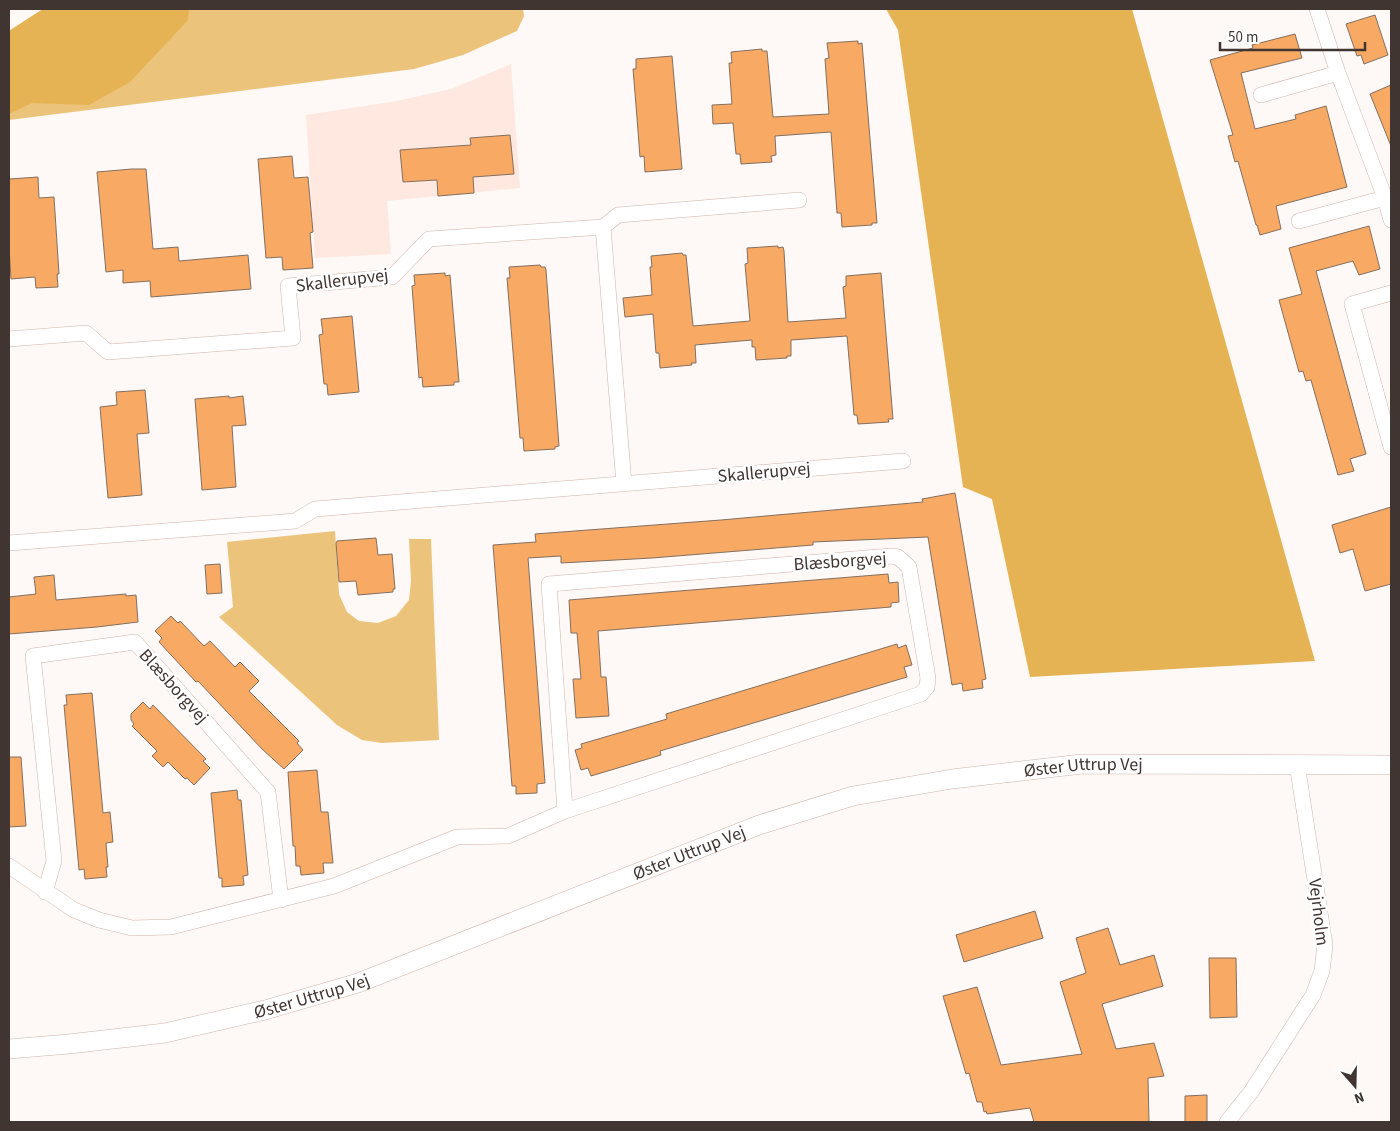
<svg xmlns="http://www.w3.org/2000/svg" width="1400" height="1131" font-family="'Source Sans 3',sans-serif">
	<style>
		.built { fill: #fee8df }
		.green { fill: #ecc37a }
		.forest { fill: #e5b354 }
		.building { fill: #f8aa65; stroke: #836f5f }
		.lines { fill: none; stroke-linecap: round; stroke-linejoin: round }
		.minor-casing { stroke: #d0b4aa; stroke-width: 16 }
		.tertiary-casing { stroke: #d0b4aa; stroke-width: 20 }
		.minor { stroke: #fff; stroke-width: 15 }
		.tertiary { stroke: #fff; stroke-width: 19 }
		.labels { text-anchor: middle; stroke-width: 5; stroke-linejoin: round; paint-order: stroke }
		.street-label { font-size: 18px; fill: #403531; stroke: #fff }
	</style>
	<rect width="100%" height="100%" fill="#fef8f6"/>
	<path class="built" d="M 511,64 L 520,188 L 387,201 L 391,254 L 315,258 L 306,115 L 397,101 L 451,89 Z"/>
	<path class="green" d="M 43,9 L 523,9 L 524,16 L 517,31 L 463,55 L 414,69 L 9,120 L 9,31 Z
		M 335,531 L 339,594 L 347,612 L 359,621 L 378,623 L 396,616 L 409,600 L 411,581 L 409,539 L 431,539 L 439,740 L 382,743 L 362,740 L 337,725 L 219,617 L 233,607 L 227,542 Z"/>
	<path class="forest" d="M 43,9 L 189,9 L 188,20 L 130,82 L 89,105 L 32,103 L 9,114 L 9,31 Z
		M 886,9 L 1132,9 L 1315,661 L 1030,677 L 992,499 L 963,487 L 898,30 Z"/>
	<path class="building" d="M 1375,15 L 1388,55 L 1364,64 L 1361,55 L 1357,56 L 1346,24 Z
		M 1295,34 L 1302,58 L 1241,73 L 1255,129 L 1296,119 L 1295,115 L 1326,106 L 1347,187 L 1276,206 L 1281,229 L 1260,235 L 1257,225 L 1256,225 L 1238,161 L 1235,162 L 1228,136 L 1233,135 L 1210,60 L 1253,48 L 1252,45 Z
		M 858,41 L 858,44 L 862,43 L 877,223 L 872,223 L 872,225 L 842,227 L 841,213 L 837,213 L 831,132 L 775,136 L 776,155 L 771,156 L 772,162 L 741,164 L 740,154 L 736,154 L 733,123 L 713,124 L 712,105 L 732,104 L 729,63 L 732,63 L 731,52 L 762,49 L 762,51 L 767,51 L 773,117 L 829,114 L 825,59 L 829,58 L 827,43 Z
		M 672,56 L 682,169 L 645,172 L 644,156 L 640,157 L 636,105 L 633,69 L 636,69 L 636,59 Z
		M 1391,85 L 1391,146 L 1370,94 Z
		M 510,135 L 514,174 L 473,177 L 474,193 L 438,196 L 437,180 L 403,182 L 400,150 L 471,145 L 470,138 Z
		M 292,156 L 294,178 L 308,177 L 313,232 L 310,233 L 313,268 L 283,270 L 282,257 L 266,258 L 258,159 Z
		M 132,169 L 146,169 L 153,249 L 178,247 L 179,261 L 248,255 L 251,289 L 151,297 L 150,281 L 123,283 L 123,270 L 106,272 L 97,172 Z
		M 38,177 L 39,198 L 54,197 L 59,274 L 57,274 L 58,287 L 36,288 L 35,277 L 11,279 L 9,247 L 9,179 Z
		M 1369,226 L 1380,269 L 1359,275 L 1353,261 L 1316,271 L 1366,454 L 1350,459 L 1354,471 L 1338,475 L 1311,380 L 1306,381 L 1303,371 L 1299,372 L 1279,300 L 1302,294 L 1289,248 Z
		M 778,246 L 778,248 L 783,247 L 784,251 L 788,322 L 846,318 L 843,287 L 846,286 L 846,276 L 881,273 L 893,419 L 888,419 L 889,422 L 858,424 L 857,415 L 854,415 L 847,336 L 791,340 L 791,356 L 787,356 L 787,358 L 756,360 L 755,347 L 752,347 L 752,340 L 695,345 L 696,363 L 691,363 L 692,365 L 660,368 L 659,353 L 656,353 L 653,314 L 625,317 L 623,298 L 652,295 L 650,267 L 652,267 L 651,256 L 682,253 L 683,255 L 686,255 L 693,326 L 750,321 L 745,264 L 748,263 L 747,248 Z
		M 540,265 L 541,267 L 545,267 L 546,270 L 559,446 L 555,447 L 555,449 L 524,451 L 523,438 L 520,438 L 507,278 L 510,278 L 509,267 Z
		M 445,273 L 445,276 L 450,275 L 459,382 L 454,382 L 454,385 L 423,387 L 422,377 L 419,378 L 412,286 L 415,285 L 414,275 Z
		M 352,316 L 359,392 L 328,395 L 327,384 L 324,384 L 319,335 L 323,334 L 321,319 Z
		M 145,390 L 149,433 L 137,434 L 142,495 L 108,498 L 100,407 L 117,405 L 116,392 Z
		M 229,396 L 229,398 L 243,396 L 246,425 L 232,426 L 236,487 L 202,490 L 195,399 Z
		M 955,493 L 986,679 L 982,680 L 983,688 L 963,691 L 962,683 L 952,685 L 928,537 L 813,542 L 813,545 L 652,558 L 561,563 L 561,556 L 528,558 L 545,783 L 537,784 L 537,793 L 516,794 L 516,786 L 512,786 L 493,545 L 536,542 L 535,534 L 721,520 L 923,502 L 922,499 Z
		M 1391,507 L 1391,584 L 1365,591 L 1353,549 L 1340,553 L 1332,525 Z
		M 376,538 L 378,555 L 392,554 L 395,589 L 393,589 L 393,592 L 358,595 L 356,581 L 339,582 L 336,543 L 337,541 Z
		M 220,564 L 222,593 L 207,594 L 205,565 Z
		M 888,574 L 889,583 L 898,582 L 899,602 L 891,603 L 891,607 L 598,631 L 601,677 L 606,677 L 609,716 L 576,718 L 573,679 L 581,679 L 577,633 L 571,633 L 569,600 Z
		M 54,575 L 56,600 L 126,594 L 126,596 L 136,595 L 138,622 L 97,627 L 9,634 L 9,597 L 36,594 L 34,577 Z
		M 171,616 L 178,623 L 180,621 L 204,646 L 210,641 L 235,667 L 240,662 L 259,681 L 249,691 L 299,741 L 297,743 L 303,750 L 284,769 L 262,749 L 198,681 L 196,682 L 159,642 L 162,638 L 155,631 Z
		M 897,644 L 898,648 L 906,645 L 912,665 L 904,667 L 907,677 L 660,751 L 661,755 L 591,776 L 588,768 L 581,770 L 575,750 L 582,748 L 581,744 L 667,719 L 666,714 Z
		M 92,693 L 103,813 L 110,812 L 113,842 L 106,843 L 108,867 L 106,867 L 107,877 L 85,879 L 84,869 L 79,870 L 64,705 L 67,705 L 66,695 Z
		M 143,702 L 150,709 L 153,705 L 206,759 L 203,761 L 210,768 L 194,785 L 187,778 L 185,779 L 168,762 L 163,767 L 152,756 L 157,751 L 132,726 L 134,724 L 131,720 L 131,714 Z
		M 9,757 L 21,757 L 26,826 L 9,827 Z
		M 317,770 L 321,812 L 328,812 L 333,863 L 323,863 L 324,873 L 301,875 L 300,866 L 296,866 L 295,846 L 293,846 L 288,772 Z
		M 237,790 L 238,800 L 241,800 L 248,875 L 243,876 L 244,885 L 222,887 L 222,878 L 219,878 L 211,793 Z
		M 1035,911 L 1043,938 L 964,962 L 956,935 Z
		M 1108,928 L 1120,965 L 1154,955 L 1163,986 L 1102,1004 L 1116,1049 L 1154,1043 L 1164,1076 L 1148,1078 L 1149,1122 L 1034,1122 L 1030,1108 L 987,1114 L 986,1111 L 984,1112 L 982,1102 L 977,1102 L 969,1073 L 966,1074 L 943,996 L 977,987 L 1001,1065 L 1082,1054 L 1060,982 L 1086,973 L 1076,938 Z
		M 1209,958 L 1236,958 L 1237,1017 L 1210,1018 Z
		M 1207,1095 L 1207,1122 L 1185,1122 L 1185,1096 Z"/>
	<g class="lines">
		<defs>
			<path id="minor" d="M 1317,9 L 1338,73 L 1385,198 L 1391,220
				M 1261,95 L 1338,73
				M 1299,221 L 1385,198
				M 603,227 L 624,484
				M 1391,293 L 1352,304 L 1391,447
				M 9,339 L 86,333 L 108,352 L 293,338 L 288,286 L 392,277 L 429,239 L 603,227 L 618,215 L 799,200
				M 9,543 L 295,521 L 315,509 L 903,461
				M 9,866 L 74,910 L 99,920 L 132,928 L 171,927 L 334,886 L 457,837 L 508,836 L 565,811 L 921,694 L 927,687 L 928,678 L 909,567 L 898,557 L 891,556 L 549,584 L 565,811
				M 45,892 L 54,861 L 33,656 L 135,642 L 268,792 L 281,900
				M 1227,1122 L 1251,1092 L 1313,995 L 1322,971 L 1325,945 L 1297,764"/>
			<g id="tertiary">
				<path id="s1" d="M 9,1049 L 69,1044 L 165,1033 L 265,1010 L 358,983 L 759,825 L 853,796 L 952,779 L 1082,764 L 1391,765"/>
			</g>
		</defs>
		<use href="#minor" class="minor-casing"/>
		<use href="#tertiary" class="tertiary-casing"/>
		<use href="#minor" class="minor"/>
		<use href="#tertiary" class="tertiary"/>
	</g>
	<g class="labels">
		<g class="street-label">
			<text transform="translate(342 280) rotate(-7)" y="6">Skallerupvej</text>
			<text transform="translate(764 472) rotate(-5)" y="6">Skallerupvej</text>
			<text transform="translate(840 561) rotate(-4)" y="6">Blæsborgvej</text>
			<text transform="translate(174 686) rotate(48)" y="6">Blæsborgvej</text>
			<text dy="6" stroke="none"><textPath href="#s1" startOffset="1118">Øster Uttrup Vej</textPath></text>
			<text dy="6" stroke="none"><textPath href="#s1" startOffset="712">Øster Uttrup Vej</textPath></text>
			<text transform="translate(1319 912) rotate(83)" y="6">Vejrholm</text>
			<text dy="6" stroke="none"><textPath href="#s1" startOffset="308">Øster Uttrup Vej</textPath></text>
		</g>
	</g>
	<rect width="1400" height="1131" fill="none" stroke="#403531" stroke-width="20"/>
	<g transform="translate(1355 1086) rotate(160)" stroke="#ffffff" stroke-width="4" paint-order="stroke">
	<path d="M0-4L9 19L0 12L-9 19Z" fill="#403531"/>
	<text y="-8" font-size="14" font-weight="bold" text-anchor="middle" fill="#403531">N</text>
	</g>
	<path d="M1220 42v8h145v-8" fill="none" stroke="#403531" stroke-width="2.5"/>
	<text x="1228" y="42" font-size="15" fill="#403531" stroke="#ffffff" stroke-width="4" paint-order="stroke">50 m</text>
</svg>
